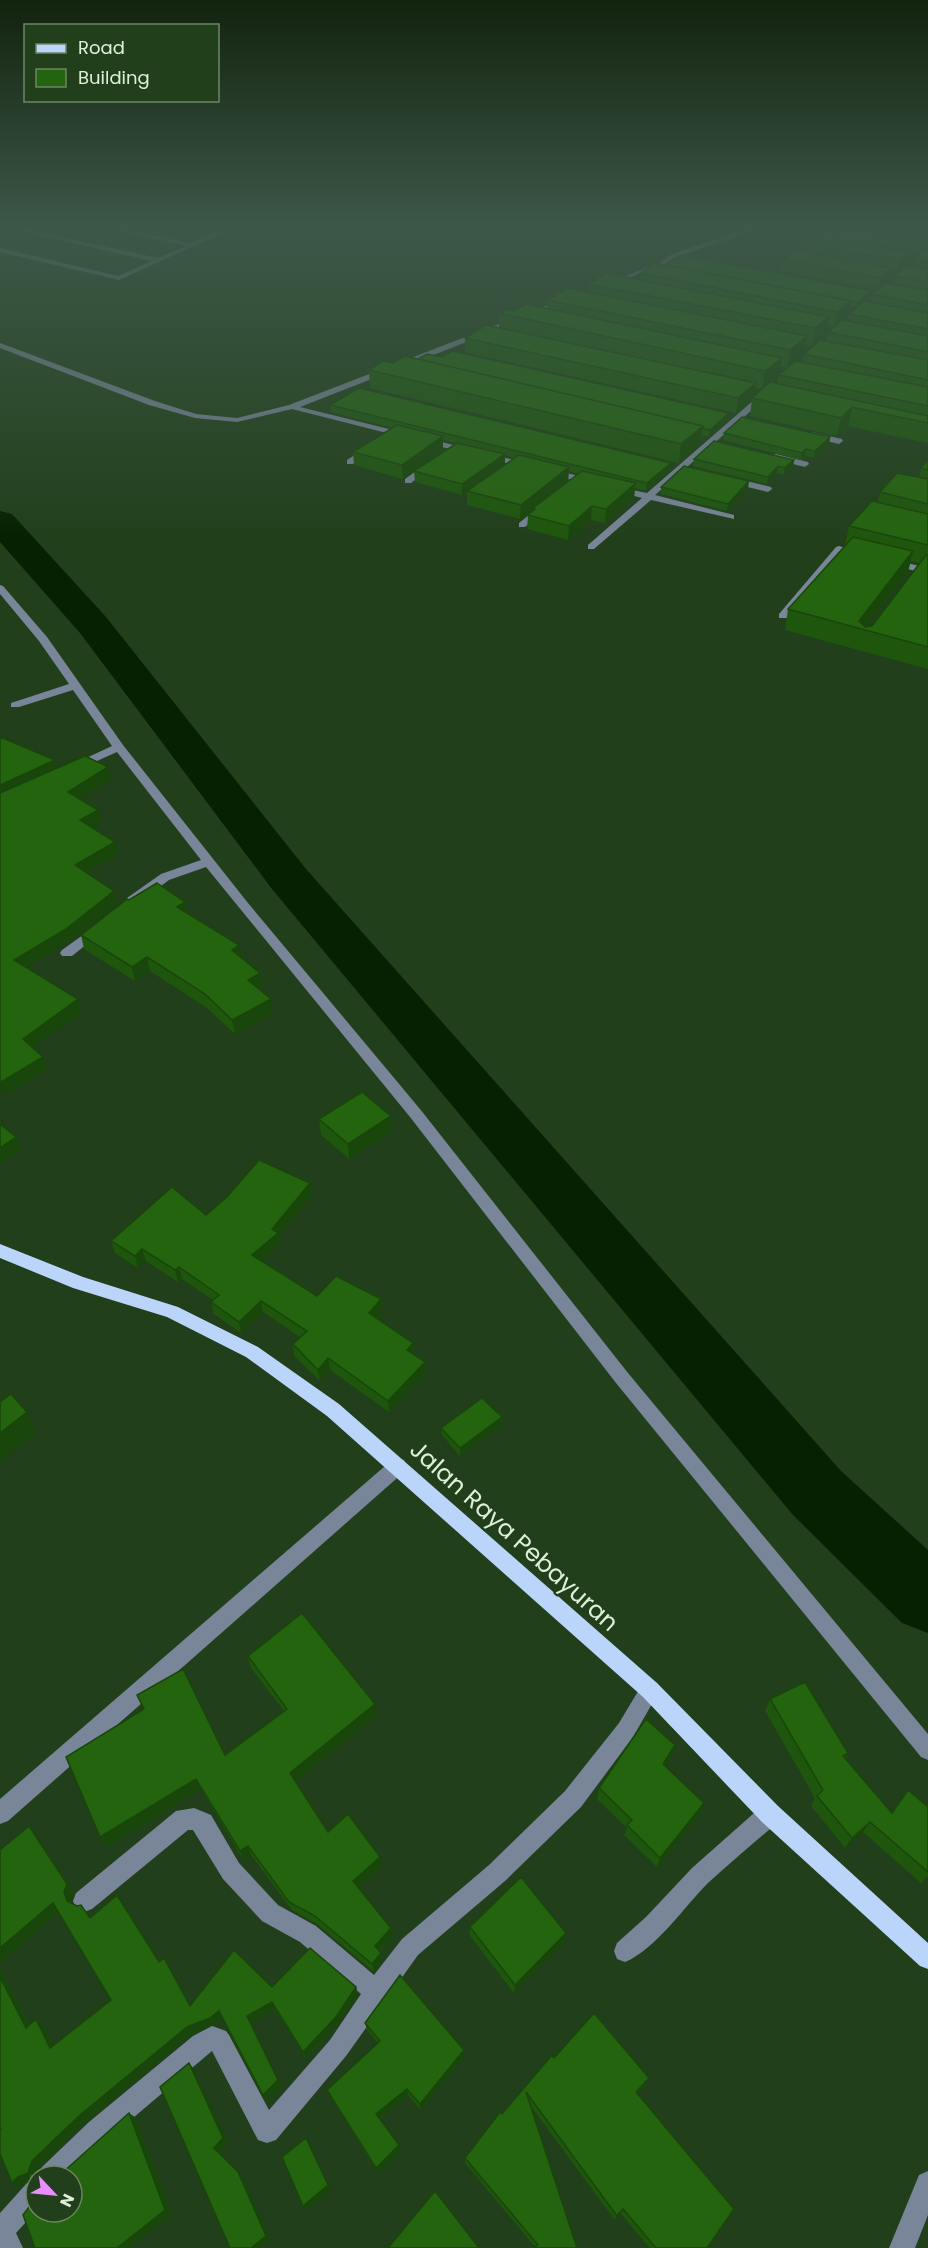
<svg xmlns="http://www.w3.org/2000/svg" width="928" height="2248" font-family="Poppins,sans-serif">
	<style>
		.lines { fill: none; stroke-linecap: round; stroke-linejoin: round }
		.river { fill: #062101; fill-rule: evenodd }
		.minor { fill: #798598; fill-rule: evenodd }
		.major { fill: #bbd4fa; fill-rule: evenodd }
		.wall { fill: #1f560d; fill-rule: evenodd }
		.shaded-wall { fill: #19460a }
		.building { fill: #24640f; stroke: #19460a; stroke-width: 1.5; fill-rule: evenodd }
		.labels { text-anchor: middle; stroke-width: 4.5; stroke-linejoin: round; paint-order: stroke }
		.near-street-label { font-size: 24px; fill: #def0da; stroke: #213f1a }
	</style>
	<rect width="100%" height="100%" fill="#213f1a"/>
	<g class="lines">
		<path class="river" d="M 0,511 L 12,514 L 106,617 L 306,869 L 841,1471 L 928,1550 L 928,1633 L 902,1623 L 793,1515 L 272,889 L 80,633 L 0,542 Z"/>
		<path class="minor" d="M 3,227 L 15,227 L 158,258 L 186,246 L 104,227 L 116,227 L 192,243 L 228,227 L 236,227 L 119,280 L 0,252 L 0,248 L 118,276 L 152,261 Z
			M 752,227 L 761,227 L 683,255 L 699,259 L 699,261 L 675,257 L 665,264 L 610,285 L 605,284 L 661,262 L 672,254 Z
			M 831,228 L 836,229 L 821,243 L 827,244 L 827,246 L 814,245 L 814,243 Z
			M 566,298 L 569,302 L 300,407 L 595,480 L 595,484 L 592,485 L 292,409 L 237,422 L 195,418 L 149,405 L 0,348 L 0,343 L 155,401 L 196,414 L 237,418 L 289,405 Z
			M 762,393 L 769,395 L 655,495 L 734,515 L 734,519 L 651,500 L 594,549 L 588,549 L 588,545 L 642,498 L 612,490 L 612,486 L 647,493 Z
			M 812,432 L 842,439 L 843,441 L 839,444 L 809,437 L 808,435 Z
			M 367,447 L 374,449 L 353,464 L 347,464 L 347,460 Z
			M 776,454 L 808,462 L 809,464 L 805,467 L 773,459 L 773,455 Z
			M 427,463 L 434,465 L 411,483 L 405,483 L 405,479 Z
			M 730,477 L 771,487 L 772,489 L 768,492 L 727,482 L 727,478 Z
			M 539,507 L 547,509 L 525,527 L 519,527 L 519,523 Z
			M 839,546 L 866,554 L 861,557 L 841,552 L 787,618 L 779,618 L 779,614 L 836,547 Z
			M 890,559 L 928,568 L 928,574 L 887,564 L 885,562 Z
			M 0,585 L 3,586 L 47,637 L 123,745 L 248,903 L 420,1109 L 628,1373 L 928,1734 L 928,1760 L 921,1757 L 616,1383 L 410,1117 L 206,867 L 169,880 L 137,904 L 127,904 L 126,901 L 127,898 L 161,874 L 201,860 L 117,752 L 77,770 L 69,770 L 69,766 L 112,746 L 73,690 L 19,707 L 11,707 L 11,703 L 69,684 L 39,641 L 0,594 Z
			M 97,925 L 102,926 L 104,929 L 102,932 L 72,956 L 62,956 L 60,953 L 62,950 Z
			M 398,1458 L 404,1460 L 407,1466 L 404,1472 L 8,1821 L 0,1824 L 0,1799 L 392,1460 Z
			M 650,1680 L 657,1683 L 660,1690 L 633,1737 L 581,1807 L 505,1881 L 418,1955 L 346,2056 L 276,2140 L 267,2143 L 258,2140 L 212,2051 L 107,2140 L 69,2176 L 38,2176 L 42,2167 L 89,2122 L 193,2036 L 212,2026 L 226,2031 L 229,2035 L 269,2110 L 330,2040 L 361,1994 L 300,1942 L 262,1921 L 223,1879 L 193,1830 L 188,1830 L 92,1909 L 84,1912 L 76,1909 L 73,1901 L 76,1893 L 176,1811 L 194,1808 L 211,1815 L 239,1863 L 278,1905 L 316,1926 L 374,1975 L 402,1939 L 489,1865 L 565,1791 L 619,1723 L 643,1683 Z
			M 770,1803 L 778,1806 L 781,1814 L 778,1822 C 755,1842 731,1862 708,1883 C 685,1906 655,1950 625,1962 L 617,1959 L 614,1951 L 617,1943 L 646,1917 L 692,1868 L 762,1806 Z
			M 928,2171 L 928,2215 L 915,2248 L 889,2248 L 919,2175 Z
			M 36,2179 L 36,2211 L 16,2233 L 23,2248 L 0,2248 L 0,2213 L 27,2183 Z"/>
		<path class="major" d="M 0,1244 L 83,1277 L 178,1307 L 258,1347 L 339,1404 L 657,1683 L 778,1806 L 928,1943 L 928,1969 L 920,1966 L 762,1822 L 643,1697 L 327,1416 L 246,1357 L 167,1317 L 73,1288 L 0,1258 Z"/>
	</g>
	<path class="wall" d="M 827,236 L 928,249 L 928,443 L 848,426 L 837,436 L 750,416 L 752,399 L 736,413 L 465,352 L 465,338 L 499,327 L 499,313 L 547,308 L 547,300 L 588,292 L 588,284 L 640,280 L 640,273 L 665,265 L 871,291 L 870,297 L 865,302 L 871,303 L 872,294 L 878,289 L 781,271 L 783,259 L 804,253 L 805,244 L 827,238 ZM 909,256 L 915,258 L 913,259 L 912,267 L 894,276 L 893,284 L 886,283 L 889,280 L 891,271 L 897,273 L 907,264 ZM 850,307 L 856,308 L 850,314 L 849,321 L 843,320 L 848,316 ZM 828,326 L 833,327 L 828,332 L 826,341 L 820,340 L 826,335 ZM 806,345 L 812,347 L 804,354 ZM 804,355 L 802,362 L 796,361 ZM 780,367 L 786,368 L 779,374 ZM 778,377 L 777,384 L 771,383 ZM 755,388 L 762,389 L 754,396 Z
		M 418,359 L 729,413 L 728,420 L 709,437 L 701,435 L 700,444 L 679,463 L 370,388 L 369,370 L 393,363 Z
		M 330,405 L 670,470 L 646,491 L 635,488 L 634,497 L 605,523 L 591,520 L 568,540 L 527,529 L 528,515 L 533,511 L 533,509 L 520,519 L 467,505 L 467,492 L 462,495 L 415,482 L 414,471 L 456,443 L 443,440 L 443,450 L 403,479 L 354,465 L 353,452 L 393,428 L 331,412 ZM 505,455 L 514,458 L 505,465 ZM 569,471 L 578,474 L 547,498 L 568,481 Z
		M 724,433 L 830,437 L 829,444 L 814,458 L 805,456 L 801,460 L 723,440 Z
		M 694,459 L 794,460 L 793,466 L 784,475 L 777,473 L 767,484 L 693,466 Z
		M 928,459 L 928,669 L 785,630 L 788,609 L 845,545 L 849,526 L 878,502 L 880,492 L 919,477 L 921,468 ZM 911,561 L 919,563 L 872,626 L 865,627 L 908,571 Z
		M 661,487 L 748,488 L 727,511 L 661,494 Z
		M 129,900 L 187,913 L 260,973 L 262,987 L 259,989 L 273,1013 L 235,1034 L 207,1008 L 150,971 L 135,981 L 84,949 L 81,935 Z
		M 391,1116 L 391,1131 L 349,1159 L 321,1135 L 319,1119 Z
		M 312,1195 L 278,1236 L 280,1245 L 262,1260 L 317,1296 L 381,1299 L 382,1311 L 376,1318 L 413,1343 L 414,1355 L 425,1362 L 425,1374 L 389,1412 L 330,1370 L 320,1381 L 294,1356 L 293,1344 L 300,1337 L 263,1312 L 241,1333 L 214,1314 L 211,1302 L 213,1300 L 182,1279 L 178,1282 L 146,1261 L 138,1268 L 115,1253 L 111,1241 L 206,1215 Z
		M 502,1417 L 501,1425 L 460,1456 L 442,1435 L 441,1428 Z
		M 248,1656 L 377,1715 L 296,1781 L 328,1832 L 382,1866 L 358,1887 L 391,1928 L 393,1936 L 379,1951 L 381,1953 L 382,1961 L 374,1972 L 317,1924 L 292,1910 L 251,1855 L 244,1861 L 201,1789 L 106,1847 L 225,1755 L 284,1711 L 251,1668 Z
		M 770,1699 L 848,1753 L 845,1759 L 891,1812 L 928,1807 L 928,1876 L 921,1883 L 863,1832 L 845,1848 L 811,1806 L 815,1798 L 765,1711 Z
		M 672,1756 L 665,1766 L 704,1803 L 700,1814 L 657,1867 L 624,1835 L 627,1828 L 597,1799 L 599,1788 Z
		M 29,1826 L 74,1892 L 71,1900 L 72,1904 L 91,1918 L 117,1895 L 159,1961 L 169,1965 L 190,2005 L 272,1987 L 356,1987 L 358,1994 L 338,2023 L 306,2058 L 275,2009 L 251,2023 L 281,2086 L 267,2101 L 222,2018 L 214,2024 L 192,2034 L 87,2120 L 40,2165 L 37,2174 L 62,2173 L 136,2118 L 172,2214 L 128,2248 L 35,2248 L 29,2207 L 29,2180 L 26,2181 L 21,2187 L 0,2128 L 0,1968 L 29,2025 L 44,2026 L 53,2046 L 111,2000 L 58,1912 L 0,1963 Z
		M 470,1927 L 566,1933 L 564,1941 L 514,1993 L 470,1936 Z
		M 365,2023 L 464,2057 L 420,2109 L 408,2095 L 379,2119 L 401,2150 L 378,2173 L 330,2096 L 327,2090 L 378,2043 L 367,2030 Z
		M 554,2058 L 645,2084 L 637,2093 L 707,2248 L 650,2248 L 620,2213 L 614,2219 L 530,2105 L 577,2248 L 535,2247 L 465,2163 L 465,2158 L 502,2114 Z"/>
	<path class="shaded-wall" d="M 928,243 L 927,249 L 915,258 L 917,252 Z
		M 909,253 L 907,264 L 897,273 L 900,261 Z
		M 891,268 L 889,280 L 878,290 L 881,278 Z
		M 871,291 L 870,297 L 856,309 L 858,302 Z
		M 851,301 L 848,316 L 834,328 L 837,312 Z
		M 829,317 L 826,335 L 812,347 L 815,328 Z
		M 807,336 L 804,354 L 787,369 L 790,350 Z
		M 782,358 L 778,377 L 762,390 L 765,371 Z
		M 756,383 L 754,397 L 752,398 L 752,399 L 736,413 L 738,398 Z
		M 852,407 L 848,426 L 837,436 L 841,418 Z
		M 729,413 L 728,420 L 709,437 L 710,430 Z
		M 703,426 L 700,444 L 679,463 L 681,444 Z
		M 443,436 L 443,450 L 403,479 L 402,465 Z
		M 830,437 L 829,444 L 814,458 L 815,451 Z
		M 806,449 L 805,456 L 801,460 L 802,453 Z
		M 505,454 L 505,465 L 462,495 L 462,484 Z
		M 794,460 L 793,466 L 784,475 L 785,468 Z
		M 671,463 L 670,470 L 646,491 L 647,483 Z
		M 778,466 L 777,473 L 767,484 L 768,477 Z
		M 569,467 L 568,481 L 520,519 L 521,505 Z
		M 749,481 L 748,488 L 727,511 L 728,504 Z
		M 636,483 L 634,497 L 605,523 L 606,509 Z
		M 592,506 L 591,520 L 568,540 L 569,526 Z
		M 913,551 L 908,571 L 863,630 L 859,621 Z
		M 55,760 L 57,768 L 0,794 L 0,785 Z
		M 108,767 L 111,779 L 71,804 L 68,792 Z
		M 98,810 L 101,823 L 83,833 L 80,820 Z
		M 115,842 L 117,855 L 78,877 L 75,865 Z
		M 114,891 L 117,904 L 69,941 L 18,973 L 14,960 Z
		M 185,902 L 187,916 L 177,907 Z
		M 239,945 L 242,958 L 232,950 Z
		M 147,957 L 150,971 L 135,981 L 132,967 Z
		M 260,973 L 262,987 L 250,993 L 248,980 Z
		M 78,999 L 82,1012 L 27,1051 L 23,1039 Z
		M 271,999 L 273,1013 L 235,1034 L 232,1020 Z
		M 43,1057 L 47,1069 L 5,1095 L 1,1082 Z
		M 0,1082 L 3,1091 L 0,1092 Z
		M 391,1116 L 391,1131 L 349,1159 L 348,1144 Z
		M 16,1137 L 21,1150 L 0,1164 L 0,1148 Z
		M 310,1183 L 312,1195 L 278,1236 L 280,1245 L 254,1267 L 252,1255 L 272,1229 Z
		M 142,1249 L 146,1261 L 138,1268 L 135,1256 Z
		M 179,1267 L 182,1279 L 178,1282 L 175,1270 Z
		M 381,1299 L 382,1311 L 370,1325 L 369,1313 Z
		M 261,1301 L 263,1312 L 241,1333 L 239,1322 Z
		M 413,1343 L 414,1355 L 407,1350 Z
		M 328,1358 L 330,1370 L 320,1381 L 318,1370 Z
		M 425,1362 L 425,1374 L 389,1412 L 388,1401 Z
		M 27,1412 L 36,1433 L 0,1461 L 0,1433 Z
		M 502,1417 L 501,1425 L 460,1456 L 460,1448 Z
		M 375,1704 L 377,1715 L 293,1783 L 290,1773 Z
		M 675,1745 L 672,1756 L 659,1775 L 663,1764 Z
		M 196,1779 L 201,1789 L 106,1847 L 100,1837 Z
		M 704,1803 L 700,1814 L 657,1867 L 660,1858 Z
		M 870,1822 L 863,1832 L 845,1848 L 852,1838 Z
		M 29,1826 L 74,1892 L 71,1900 L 74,1910 L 67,1901 Z
		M 248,1846 L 251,1855 L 244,1861 L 240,1851 Z
		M 380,1857 L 382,1866 L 355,1890 L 353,1881 Z
		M 53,1903 L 60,1911 L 0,1963 L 0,1948 Z
		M 391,1928 L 393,1936 L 376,1953 L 375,1946 Z
		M 566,1933 L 564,1941 L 514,1993 L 515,1985 Z
		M 381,1953 L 382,1961 L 374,1972 L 372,1964 Z
		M 164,1958 L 169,1965 L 194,2013 L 190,2006 Z
		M 0,1968 L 33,2034 L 26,2028 L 0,1977 Z
		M 356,1987 L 358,1994 L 338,2023 L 306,2058 L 303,2052 Z
		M 272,2002 L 275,2009 L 251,2023 L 281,2086 L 267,2101 L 263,2095 L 247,2016 Z
		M 219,2011 L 223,2018 L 214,2024 L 192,2034 L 87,2120 L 40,2165 L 36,2177 L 26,2181 L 21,2187 L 12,2183 L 32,2161 L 80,2115 L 187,2027 Z
		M 36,2019 L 44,2026 L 57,2054 L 50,2048 Z
		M 464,2050 L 464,2057 L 420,2109 L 420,2104 Z
		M 189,2063 L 194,2069 L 228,2143 L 219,2153 L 214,2148 Z
		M 407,2089 L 408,2095 L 377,2120 L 376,2114 Z
		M 129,2113 L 136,2118 L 172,2214 L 128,2248 L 117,2248 Z
		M 306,2138 L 331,2190 L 306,2210 L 303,2206 Z
		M 399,2145 L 401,2150 L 378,2173 L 376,2168 Z
		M 238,2172 L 242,2176 L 270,2239 L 259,2248 L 251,2248 Z"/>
	<path class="building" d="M 836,229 L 928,243 L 917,252 L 827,236 Z
		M 816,236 L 909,253 L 900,261 L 805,244 Z
		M 928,249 L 928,262 L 913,259 L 923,250 Z
		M 796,251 L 891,268 L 881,278 L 783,259 Z
		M 681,255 L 871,291 L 858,302 L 665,265 Z
		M 655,263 L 851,301 L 837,312 L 640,273 Z
		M 905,266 L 928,269 L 928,282 L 894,276 Z
		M 605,273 L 829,317 L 815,328 L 588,284 Z
		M 886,283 L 928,290 L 928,305 L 872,294 Z
		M 567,288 L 807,336 L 790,350 L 547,300 Z
		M 864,301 L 928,313 L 928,329 L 850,314 Z
		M 526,304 L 782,358 L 765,371 L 499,313 L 508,310 L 515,311 Z
		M 842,320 L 928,336 L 928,352 L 828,332 Z
		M 486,325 L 756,383 L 738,398 L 465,338 Z
		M 820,340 L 928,360 L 928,380 L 804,354 Z
		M 452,351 L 729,413 L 710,430 L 702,428 L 703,426 L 418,359 L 427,354 L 442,357 Z
		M 405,356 L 703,426 L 681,444 L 369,370 L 383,361 L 393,363 Z
		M 795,361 L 928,387 L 928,406 L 779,375 Z
		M 770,382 L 928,416 L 928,423 L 852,407 L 841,418 L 752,398 Z
		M 359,388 L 671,463 L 647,483 L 330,405 Z
		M 742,417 L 830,437 L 815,451 L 806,449 L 802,453 L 724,433 Z
		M 397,425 L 443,436 L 402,465 L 353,452 Z
		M 714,441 L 794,460 L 785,468 L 778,466 L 768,477 L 694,459 Z
		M 457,443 L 505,454 L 462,484 L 414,471 Z
		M 519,455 L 569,467 L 521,505 L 467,491 Z
		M 928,459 L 928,470 L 921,468 Z
		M 684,466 L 749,481 L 728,504 L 661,487 Z
		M 582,471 L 636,483 L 606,509 L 592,506 L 569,526 L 528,515 L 535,509 L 533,508 Z
		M 897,473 L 928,479 L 928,504 L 880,492 Z
		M 872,501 L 928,514 L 928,545 L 849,526 Z
		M 853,537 L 913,551 L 859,621 L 865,627 L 872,626 L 926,555 L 928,555 L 928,647 L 788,609 Z
		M 0,737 L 55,760 L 0,785 Z
		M 85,756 L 108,767 L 68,792 L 98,810 L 80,820 L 115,842 L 75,865 L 114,891 L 66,929 L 14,960 L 78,999 L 23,1039 L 43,1057 L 1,1082 L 0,1081 L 0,793 Z
		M 157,883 L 185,902 L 177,907 L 239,945 L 232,950 L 260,973 L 248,980 L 271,999 L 232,1020 L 205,994 L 147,957 L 132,967 L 81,935 L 127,899 L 129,900 Z
		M 362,1092 L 391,1116 L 348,1144 L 319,1119 Z
		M 0,1124 L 16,1137 L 0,1148 Z
		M 259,1160 L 310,1183 L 272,1229 L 278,1233 L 252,1255 L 317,1296 L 336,1276 L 381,1299 L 369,1313 L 413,1343 L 407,1350 L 425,1362 L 388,1401 L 328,1358 L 318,1370 L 293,1344 L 307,1331 L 261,1301 L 239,1322 L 211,1302 L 219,1295 L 179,1267 L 175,1270 L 142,1249 L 135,1256 L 111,1241 L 172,1187 L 206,1215 L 227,1197 Z
		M 11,1394 L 27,1412 L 0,1433 L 0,1402 Z
		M 482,1398 L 502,1417 L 460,1448 L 441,1428 Z
		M 302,1613 L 375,1704 L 290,1773 L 328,1832 L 348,1814 L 380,1857 L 353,1881 L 391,1928 L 375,1946 L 381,1953 L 372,1964 L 315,1916 L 289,1902 L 248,1846 L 240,1851 L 196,1779 L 100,1837 L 66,1757 L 144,1709 L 137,1695 L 183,1669 L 225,1755 L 287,1709 L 248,1656 Z
		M 805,1682 L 848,1753 L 843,1756 L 892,1813 L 908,1790 L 928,1807 L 928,1872 L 870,1822 L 852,1838 L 817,1796 L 823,1790 L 770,1699 Z
		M 646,1719 L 675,1745 L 663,1764 L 704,1803 L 660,1858 L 627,1825 L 632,1820 L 599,1788 Z
		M 29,1826 L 67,1884 L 64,1892 L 67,1901 L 77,1906 L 81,1905 L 90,1918 L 117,1895 L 159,1962 L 164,1958 L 190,2006 L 234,1950 L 272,1987 L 310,1948 L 356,1987 L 336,2017 L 303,2052 L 272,2002 L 247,2016 L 278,2080 L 263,2095 L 219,2011 L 210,2018 L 187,2027 L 80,2115 L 32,2161 L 28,2173 L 18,2177 L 12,2183 L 0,2154 L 0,2130 L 1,2129 L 0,2128 L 0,1977 L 26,2028 L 36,2019 L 50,2048 L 111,2000 L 53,1903 L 0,1948 L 0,1850 Z
		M 521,1877 L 566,1933 L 515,1985 L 470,1927 Z
		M 400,1975 L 464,2050 L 420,2104 L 407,2089 L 376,2114 L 399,2145 L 376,2168 L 327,2090 L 380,2041 L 365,2023 Z
		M 594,2013 L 649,2078 L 636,2092 L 734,2209 L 707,2248 L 656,2248 L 623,2209 L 617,2216 L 526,2092 L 577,2248 L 532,2248 L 538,2245 L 465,2158 L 500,2112 L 502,2114 L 552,2055 L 554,2058 Z
		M 189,2063 L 223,2138 L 214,2148 L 238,2172 L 266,2236 L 251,2248 L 230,2248 L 160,2087 Z
		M 129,2113 L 165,2210 L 117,2248 L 35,2248 L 23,2215 L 29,2207 L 29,2174 L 62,2173 ZM 36,2176 L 72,2176 L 72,2212 L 36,2212 Z
		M 306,2138 L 328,2185 L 303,2206 L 282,2157 Z
		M 435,2191 L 479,2248 L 388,2248 Z"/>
	<linearGradient id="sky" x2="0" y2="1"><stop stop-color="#12230e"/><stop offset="0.42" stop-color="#3d5849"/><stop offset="1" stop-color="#3d5849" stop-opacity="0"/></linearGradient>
	<rect width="928" height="542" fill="url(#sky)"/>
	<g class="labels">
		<g class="near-street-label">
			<text transform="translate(514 1536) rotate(42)" y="8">Jalan Raya Pebayuran</text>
		</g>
	</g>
	<rect x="24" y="24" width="195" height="78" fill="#213f1a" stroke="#6d8667" stroke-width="1.5"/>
	<rect x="36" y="44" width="30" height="9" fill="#bbd4fa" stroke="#6d8667" stroke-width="1.5"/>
	<text x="78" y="54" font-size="18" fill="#def0da">Road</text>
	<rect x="36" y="69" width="30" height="18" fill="#24640f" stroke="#6d8667" stroke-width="1.5"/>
	<text x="78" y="84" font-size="18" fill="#def0da">Building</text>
	<g transform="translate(54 2194) rotate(116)"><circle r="28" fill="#213f1a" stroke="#6d8667" stroke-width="1.5"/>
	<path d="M0-4.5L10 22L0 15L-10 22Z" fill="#e98efe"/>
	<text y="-9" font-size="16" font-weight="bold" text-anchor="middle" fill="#def0da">N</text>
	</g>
</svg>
